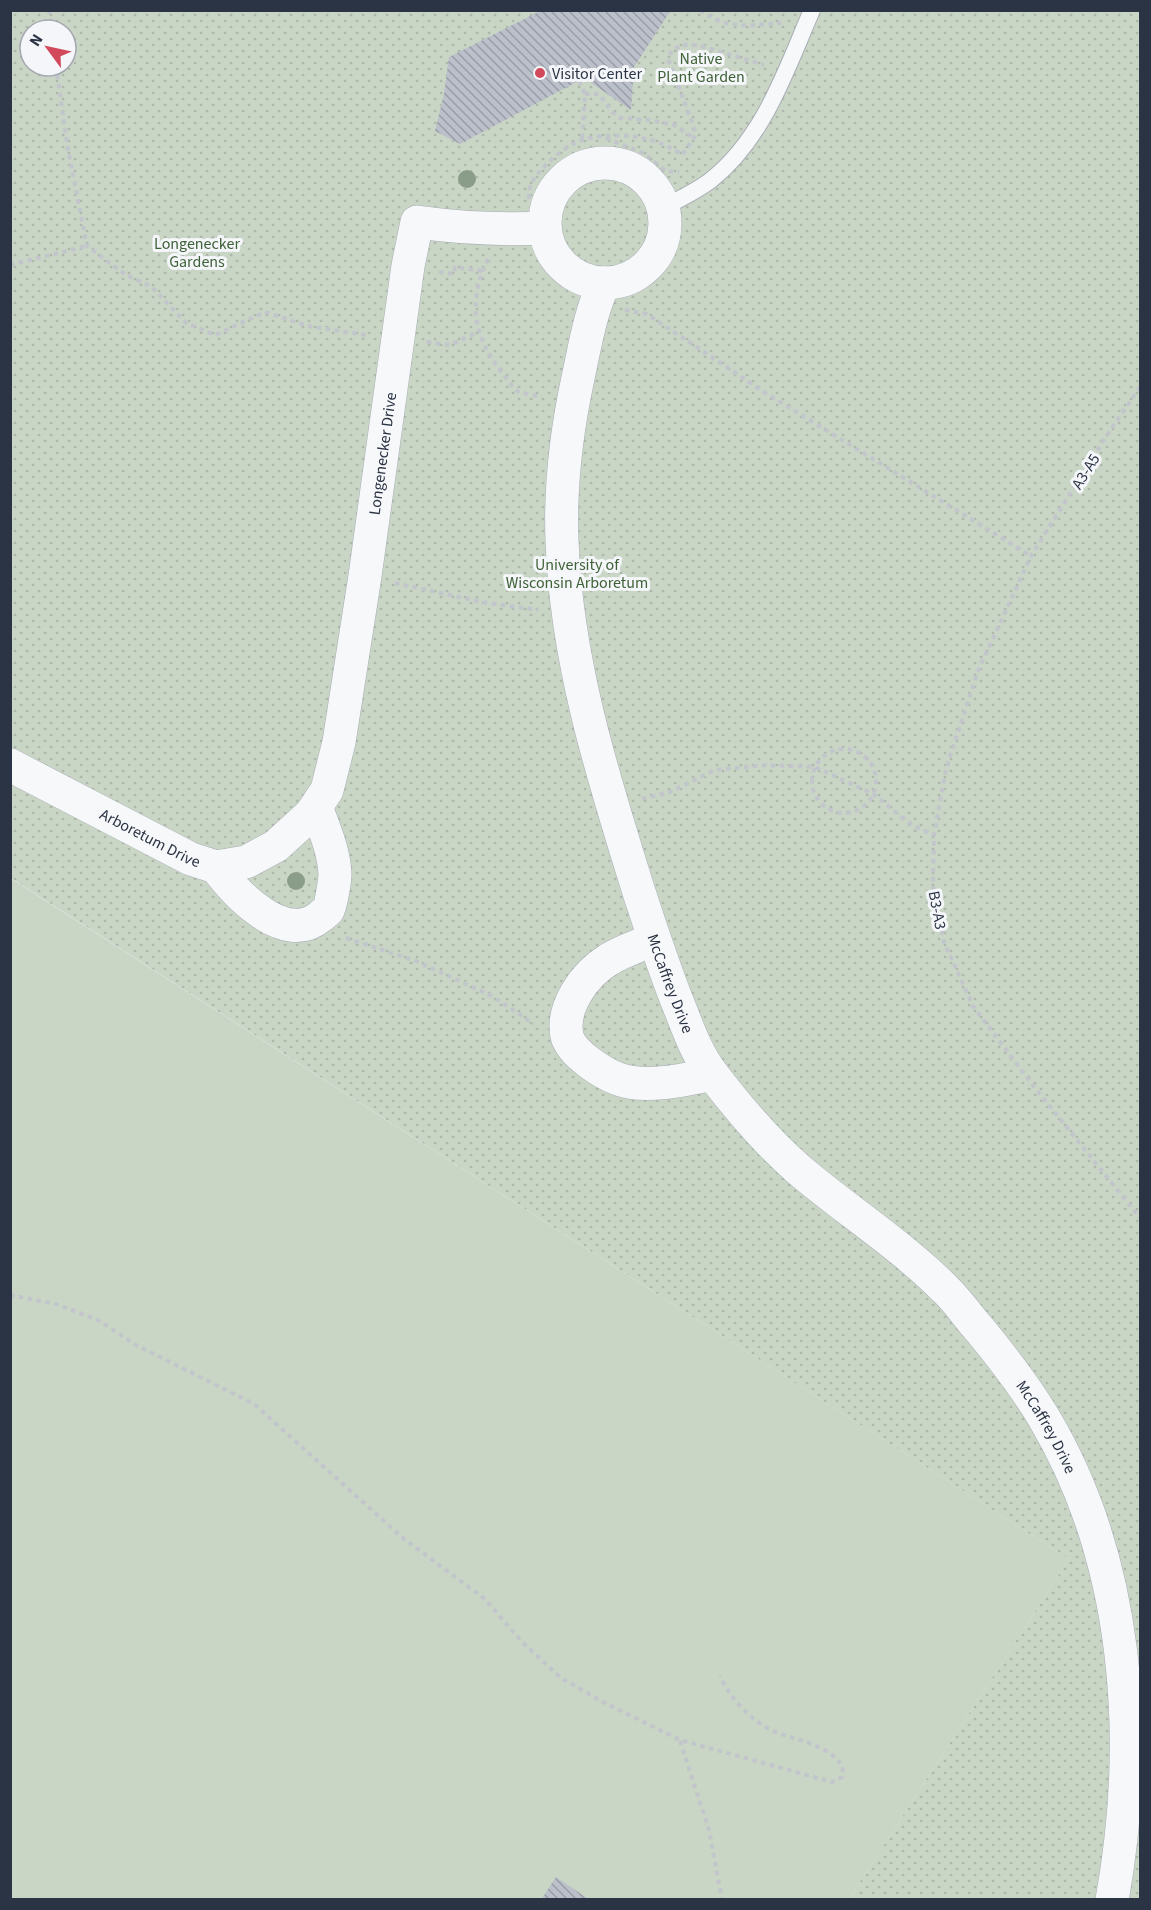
<svg xmlns="http://www.w3.org/2000/svg" width="1151" height="1910" font-family="'Source Sans 3',sans-serif">
	<style>
		.grass { fill: #c9d6c5 }
		.park { fill: url(#park-dots); fill-rule: evenodd }
		.building { fill: url(#building-back-hatch) }
		.lines { fill: none; stroke-linecap: round; stroke-linejoin: round }
		.lane-casing { stroke: #a9aeb7; stroke-width: 18 }
		.street-casing { stroke: #a9aeb7; stroke-width: 34 }
		.path { stroke: #c2c5cb; stroke-width: 4; stroke-dasharray: 4.5 4.5; stroke-linecap: butt }
		.lane { stroke: #f7f8fa; stroke-width: 16 }
		.street { stroke: #f7f8fa; stroke-width: 33 }
		.tree { fill: #899d89 }
		.poi-dot { fill: #d1495b; stroke: #f4f6f9; stroke-width: 2 }
		.labels { text-anchor: middle; stroke-width: 6; stroke-linejoin: round; paint-order: stroke }
		.park-label { font-size: 16px; fill: #3f6138; stroke: #f4f6f9 }
		.poi-label { font-size: 16px; fill: #2b3445; stroke: #f4f6f9; text-anchor: start }
		.street-label { font-size: 16px; fill: #2b3445; stroke: #f4f6f9 }
	</style>
	<defs>
		<pattern id="park-dots" width="8" height="8" patternUnits="userSpaceOnUse" patternTransform="scale(1.5)"><rect width="8" height="8" fill="#c9d6c5"/><path d="M2 2h.1M6 6h.1" fill="none" stroke="#adb8ab" stroke-width="1.8" stroke-linecap="round"/></pattern>
		<pattern id="building-back-hatch" width="6" height="6" patternUnits="userSpaceOnUse" patternTransform="scale(1.5)"><rect width="6" height="6" fill="#bbc0ca"/><path d="M-1 5l2 2M0 0l6 6M5-1l2 2" fill="none" stroke="#989da6"/></pattern>
	</defs>
	<rect width="100%" height="100%" fill="#e4e7ec"/>
	<path class="grass" d="M 10,878 L 1069,1559 L 849,1899 L 11,1899 Z"/>
	<path class="park" d="M 10,11 L 1140,11 L 1140,1899 L 849,1899 L 1069,1559 L 11,878 ZM 30,30 L 66,30 L 66,66 L 30,66 Z"/>
	<path class="building" d="M 542,10 L 671,10 L 634,67 L 631,110 L 584,78 L 460,144 L 435,131 L 444,94 L 449,57 Z
		M 556,1877 L 590,1900 L 541,1900 Z"/>
	<g class="lines">
		<defs>
			<path id="lane" d="M 663,208 C 679,199 697,191 711,180 C 764,138 786,70 812,10"/>
			<g id="street">
				<circle cx="605" cy="223" r="60"/>
				<path id="s1" d="M 604,283 C 590,313 585,346 578,378 C 567,429 560,488 562,540 C 566,661 603,777 639,892 C 652,932 665,972 681,1011 C 690,1034 698,1056 713,1075 C 739,1109 766,1141 798,1169 C 846,1210 900,1244 945,1289 C 958,1301 968,1317 980,1330 C 1003,1358 1025,1386 1044,1418 C 1129,1561 1141,1739 1112,1900"/>
				<path id="s2" d="M 10,765 L 191,859 L 216,867 L 246,862 L 276,846 L 311,814 L 327,790 L 339,742 L 365,576 L 408,266 L 417,222 C 460,228 502,230 545,228"/>
				<path d="M 216,867 C 236,894 285,947 321,916 C 323,914 326,912 328,910 C 331,905 335,880 335,874 C 334,851 324,828 316,807"/>
				<path d="M 654,939 C 639,946 622,951 608,960 C 585,974 561,1007 567,1036 C 571,1053 602,1073 618,1079 C 645,1089 685,1080 712,1074"/>
			</g>
		</defs>
		<use href="#lane" class="lane-casing"/>
		<use href="#street" class="street-casing"/>
		<path class="path" d="M 49,10 L 51,30
			M 541,10 L 541,11
			M 700,10 C 730,31 746,25 781,23
			M 56,66 L 68,150 L 87,246 L 126,275 L 152,287 L 186,323 L 215,335 L 265,312 L 308,326 L 366,335
			M 579,81 L 585,94 L 582,140
			M 585,94 L 599,94 L 612,112 L 620,118 L 649,120 L 674,125 L 694,138
			M 606,138 L 643,153 L 666,171 L 679,172
			M 529,199 C 528,185 534,177 544,167 C 554,156 568,145 582,140 C 614,131 655,135 682,155 L 694,138 L 696,133 L 669,61 L 671,51 L 682,45 L 698,45 L 764,65
			M 488,259 C 467,302 473,338 504,375 C 508,380 513,389 519,392 C 526,394 535,395 542,397
			M 10,265 L 87,246
			M 439,272 L 454,274 L 455,267 L 482,271
			M 625,310 L 647,314 L 764,392 L 1031,556
			M 427,342 L 450,345 L 478,332
			M 1140,387 L 1109,432 L 1031,556 L 978,671 L 946,769 L 934,835 L 933,885 L 944,942 L 973,1006 L 1035,1088 L 1140,1218
			M 395,583 L 487,603 L 538,610
			M812 781a32 32 0 1 1 64 0a32 32 0 1 1-64 0Z
			M 642,799 L 670,792 L 715,770 L 766,765 L 815,767 L 873,794 L 912,825 L 934,835
			M 346,938 L 416,961 L 492,996 L 534,1024
			M 10,1295 L 56,1304 L 98,1320 L 136,1345 L 254,1404 L 404,1539 L 485,1599 L 522,1642 L 561,1678 L 605,1703 L 680,1740 L 832,1782 L 842,1777 L 843,1766 C 825,1744 803,1742 778,1733 C 754,1724 730,1699 720,1676
			M 680,1741 L 709,1830 L 722,1900"/>
		<use href="#lane" class="lane"/>
		<use href="#street" class="street"/>
	</g>
	<g class="tree">
		<circle cx="467" cy="179" r="9"/>
		<circle cx="296" cy="881" r="9"/>
	</g>
	<circle class="poi-dot" cx="540" cy="73" r="6"/>
	<g class="labels">
		<g class="park-label">
			<text x="701" y="64">Native<tspan x="701" dy="18">Plant Garden</tspan></text>
			<text x="197" y="249">Longenecker<tspan x="197" dy="18">Gardens</tspan></text>
			<text x="577" y="570">University of<tspan x="577" dy="18">Wisconsin Arboretum</tspan></text>
		</g>
		<g class="poi-label">
			<text x="552" y="79">Visitor Center</text>
		</g>
		<g class="street-label">
			<text dy="6" stroke="none"><textPath href="#s2" startOffset="712">Longenecker Drive</textPath></text>
			<text transform="translate(1085 471) rotate(-58)" y="6">A3-A5</text>
			<text dy="6" stroke="none"><textPath href="#s2" startOffset="158">Arboretum Drive</textPath></text>
			<text transform="translate(938 910) rotate(79)" y="6">B3-A3</text>
			<text dy="6" stroke="none"><textPath href="#s1" startOffset="720">McCaffrey Drive</textPath></text>
			<text dy="6" stroke="none"><textPath href="#s1" startOffset="1310">McCaffrey Drive</textPath></text>
		</g>
	</g>
	<rect width="1151" height="1910" fill="none" stroke="#2b3445" stroke-width="24"/>
	<g transform="translate(48 48) rotate(303)"><circle r="28" fill="#f4f6f9" stroke="#a4a8b1" stroke-width="1.5"/>
	<path d="M0-4.5L10 22L0 15L-10 22Z" fill="#d1495b"/>
	<text y="-9" font-size="16" font-weight="bold" text-anchor="middle" fill="#2b3445">N</text>
	</g>
</svg>
